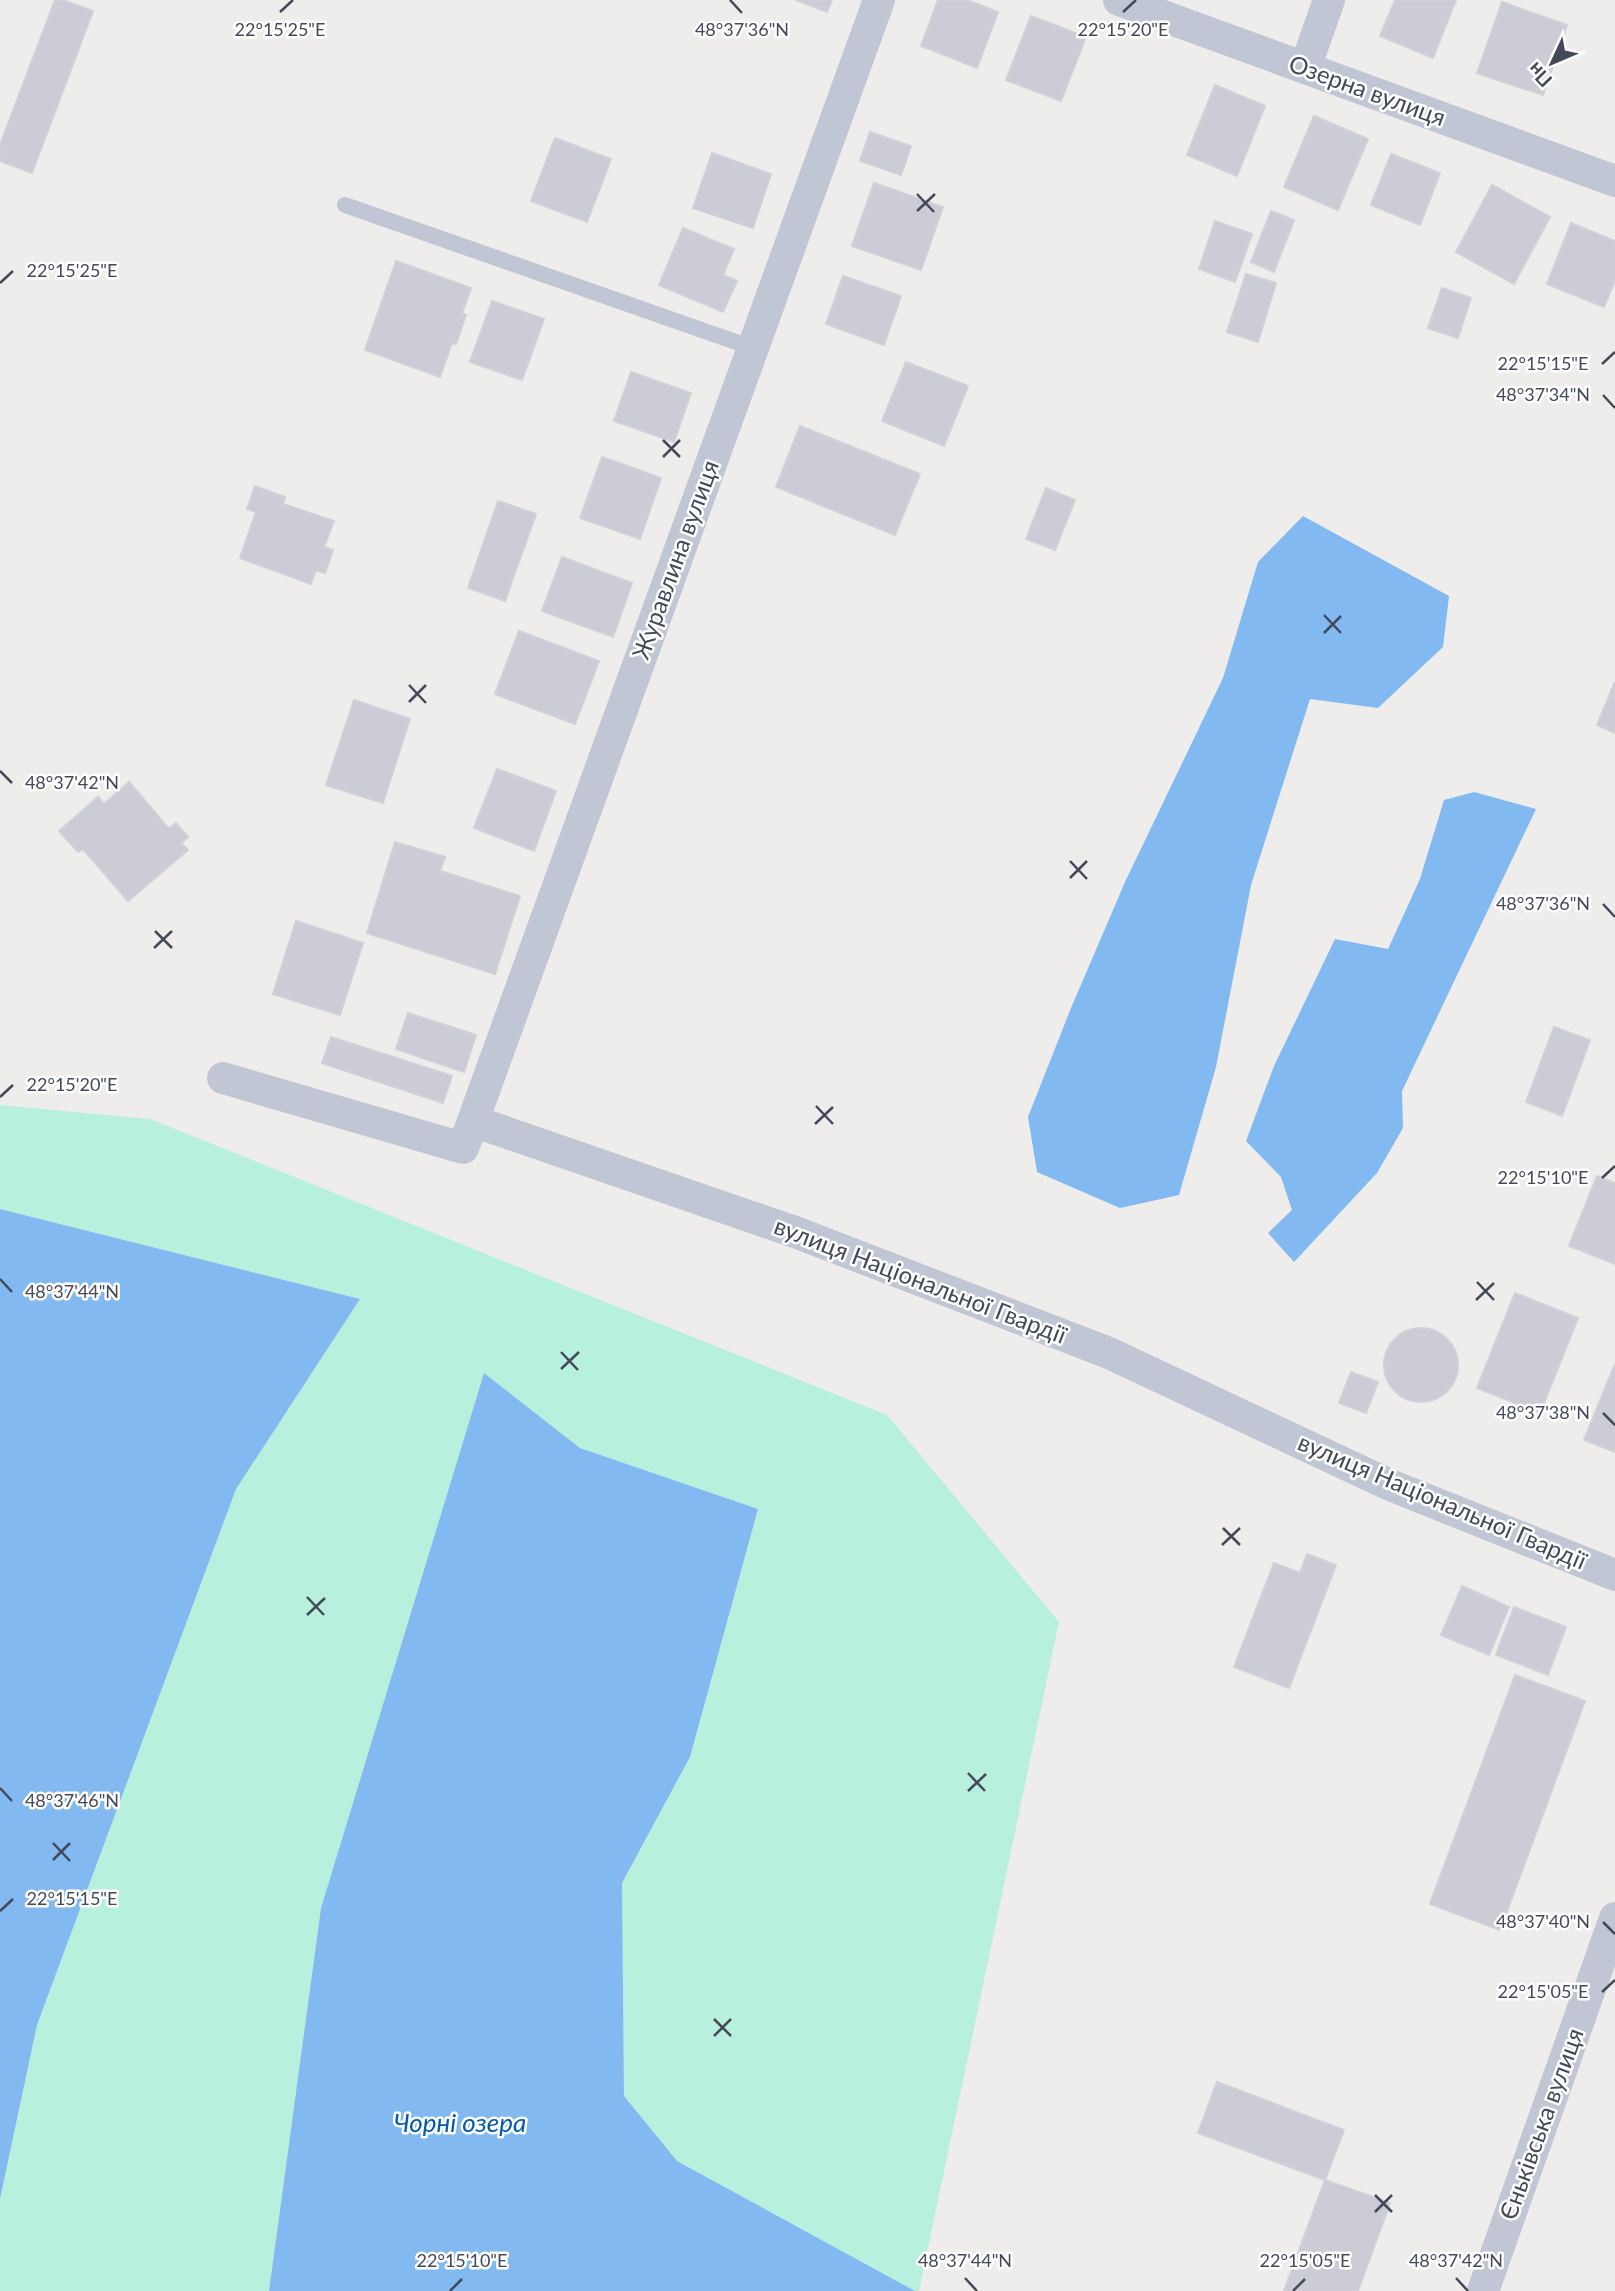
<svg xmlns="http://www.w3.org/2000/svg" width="1615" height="2291" font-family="Lato,sans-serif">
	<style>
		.green { fill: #b7f0dd }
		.water { fill: #81b9f0 }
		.building { fill: #cbccd5; stroke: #d0d0d8; stroke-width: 2 }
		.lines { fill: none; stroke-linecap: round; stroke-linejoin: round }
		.lane { stroke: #c1c6d5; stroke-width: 16 }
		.street { stroke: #c1c6d5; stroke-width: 32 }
		.ticks { fill: none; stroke: #44495a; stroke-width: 2.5 }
		.labels { text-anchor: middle; stroke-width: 5; stroke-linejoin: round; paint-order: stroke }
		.street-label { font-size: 24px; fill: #44495a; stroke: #fff }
		.water-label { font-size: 26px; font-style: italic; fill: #055aac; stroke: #fff }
		.ticks-label { font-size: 18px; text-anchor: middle; fill: #44495a; stroke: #fff; stroke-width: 5; stroke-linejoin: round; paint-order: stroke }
	</style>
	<rect width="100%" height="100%" fill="#efedec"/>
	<path class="green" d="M 0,1105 L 150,1119 L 887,1415 L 1059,1622 L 919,2291 L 915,2291 L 677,2161 L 624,2096 L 622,1883 L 690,1757 L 758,1509 L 580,1448 L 484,1373 L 321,1908 L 269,2291 L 0,2291 L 0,2199 L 37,2025 L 236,1489 L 360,1299 L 0,1209 Z"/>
	<path class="water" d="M 1303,516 L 1449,596 L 1443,647 L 1378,708 L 1310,699 L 1251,885 L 1216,1067 L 1179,1195 L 1120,1208 L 1037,1172 L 1028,1117 L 1071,1008 L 1125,882 L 1223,678 L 1258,562 Z
		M 1474,792 L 1536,809 L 1402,1091 L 1403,1128 L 1377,1173 L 1294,1262 L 1268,1233 L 1292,1210 L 1281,1177 L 1246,1141 L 1274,1066 L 1335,939 L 1388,949 L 1420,879 L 1444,800 Z
		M 0,1209 L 360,1299 L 236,1489 L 37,2025 L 0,2199 Z
		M 484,1373 L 580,1448 L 758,1509 L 690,1757 L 622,1883 L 624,2096 L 677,2161 L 915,2291 L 269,2291 L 321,1908 Z"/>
	<path class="building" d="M 55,0 L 63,0 L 93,11 L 32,173 L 0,161 L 0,145 Z
		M 796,0 L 832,0 L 827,12 Z
		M 938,0 L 967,0 L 998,12 L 977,68 L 921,46 Z
		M 1395,0 L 1456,0 L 1433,58 L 1380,36 Z
		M 1502,2 L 1567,25 L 1543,95 L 1477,73 Z
		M 1031,16 L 1086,37 L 1061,101 L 1006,80 Z
		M 1215,85 L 1265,106 L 1237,176 L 1187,155 Z
		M 1314,116 L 1368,139 L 1338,210 L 1284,187 Z
		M 870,132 L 911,146 L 901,175 L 860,161 Z
		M 555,138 L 611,159 L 587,222 L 531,201 Z
		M 712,153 L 771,174 L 753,228 L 693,208 Z
		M 1391,154 L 1440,173 L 1420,225 L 1371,205 Z
		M 874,183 L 943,207 L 921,270 L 852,246 Z
		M 1492,185 L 1550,217 L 1514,284 L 1456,252 Z
		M 1271,211 L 1294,220 L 1274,272 L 1251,262 Z
		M 1215,221 L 1252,234 L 1235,282 L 1199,269 Z
		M 1571,223 L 1615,241 L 1615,280 L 1604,307 L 1547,284 Z
		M 683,228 L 734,249 L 723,275 L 737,281 L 723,312 L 659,285 Z
		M 396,261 L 471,288 L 462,313 L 466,315 L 456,344 L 452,343 L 440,377 L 365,350 Z
		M 1246,274 L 1276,283 L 1258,342 L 1227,332 Z
		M 843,276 L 901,296 L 884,345 L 826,324 Z
		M 1442,288 L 1471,298 L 1458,338 L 1428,328 Z
		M 492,301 L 544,319 L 522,380 L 470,362 Z
		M 906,362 L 968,386 L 944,446 L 882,421 Z
		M 631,372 L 691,393 L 674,442 L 614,421 Z
		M 800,426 L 920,474 L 895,535 L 776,487 Z
		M 602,457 L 661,478 L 640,539 L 580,518 Z
		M 255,486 L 285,497 L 283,504 L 334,521 L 324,547 L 333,550 L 325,573 L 316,570 L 311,584 L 240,558 L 256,512 L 247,509 Z
		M 1046,488 L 1075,500 L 1055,550 L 1026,539 Z
		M 498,501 L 536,514 L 505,601 L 468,588 Z
		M 562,557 L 632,583 L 613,637 L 542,611 Z
		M 519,631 L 599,661 L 575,724 L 495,694 Z
		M 1615,682 L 1615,733 L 1597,725 Z
		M 354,700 L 410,719 L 383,803 L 326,785 Z
		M 497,769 L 556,791 L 534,851 L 474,828 Z
		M 129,782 L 169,829 L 176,823 L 188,837 L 181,843 L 188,850 L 128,901 L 83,849 L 78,852 L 59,831 L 98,797 L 104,804 Z
		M 395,842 L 445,857 L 440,871 L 520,896 L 495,974 L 367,933 Z
		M 296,921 L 363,943 L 340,1015 L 273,994 Z
		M 408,1013 L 476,1035 L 464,1072 L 396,1049 Z
		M 1554,1027 L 1590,1040 L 1562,1116 L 1526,1102 Z
		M 331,1037 L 452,1076 L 443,1103 L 322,1063 Z
		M 1597,1176 L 1615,1183 L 1615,1264 L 1569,1246 Z
		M 1515,1293 L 1578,1318 L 1540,1413 L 1477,1388 Z
		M1384 1365a37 37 0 1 1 74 0a37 37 0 1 1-74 0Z
		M 1615,1364 L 1615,1452 L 1584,1440 Z
		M 1351,1372 L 1378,1382 L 1366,1413 L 1339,1403 Z
		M 1307,1554 L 1336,1565 L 1289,1688 L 1234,1667 L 1274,1563 L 1300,1573 Z
		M 1462,1586 L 1509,1607 L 1489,1655 L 1441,1635 Z
		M 1514,1607 L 1566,1627 L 1548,1675 L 1496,1655 Z
		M 1515,1675 L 1585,1701 L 1500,1930 L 1430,1904 Z
		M 1217,2082 L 1344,2130 L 1325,2180 L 1198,2133 Z
		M 1325,2180 L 1390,2203 L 1358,2291 L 1284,2291 Z"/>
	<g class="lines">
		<path class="lane" d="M 345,205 L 753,348"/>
		<path class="street" d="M 1119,0 L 1615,181
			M 1305,68 L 1329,0
			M 223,1078 L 463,1148 L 473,1121 L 795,1232 L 1109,1353 L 1390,1485 L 1615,1575
			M 473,1121 L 879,0
			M 1483,2291 L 1615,1918"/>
	</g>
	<path class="ticks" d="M 730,0 L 742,13M 280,12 L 293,0M 1123,12 L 1136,0M 917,194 L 934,212M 917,211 L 935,194M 0,283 L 13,271M 1602,364 L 1615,352M 1603,395 L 1615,408M 663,440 L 680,457M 663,457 L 680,440M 1324,615 L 1341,633M 1324,633 L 1341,616M 409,685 L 426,703M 409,702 L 426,685M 0,771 L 12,783M 1070,861 L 1087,879M 1070,878 L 1087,861M 1603,904 L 1615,917M 155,931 L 172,948M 154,948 L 172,931M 0,1097 L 13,1085M 816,1106 L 833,1124M 815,1124 L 833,1107M 1602,1178 L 1615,1166M 0,1279 L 12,1292M 1477,1282 L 1494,1300M 1476,1300 L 1494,1283M 561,1352 L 578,1370M 561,1369 L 579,1352M 1603,1413 L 1615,1425M 1223,1528 L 1240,1545M 1222,1545 L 1240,1528M 307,1597 L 324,1615M 307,1615 L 325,1598M 968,1773 L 985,1791M 0,1788 L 12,1801M 968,1791 L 986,1774M 53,1843 L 70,1861M 53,1860 L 70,1843M 0,1911 L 13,1899M 1603,1922 L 1615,1934M 1602,1992 L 1615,1980M 714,2019 L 731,2036M 714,2036 L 731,2019M 1375,2195 L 1392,2212M 1375,2212 L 1392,2195M 965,2278 L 977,2291M 1456,2278 L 1468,2291M 450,2291 L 462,2279M 1293,2291 L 1305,2279"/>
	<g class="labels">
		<g class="street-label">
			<text transform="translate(1367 91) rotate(20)" y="8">Озерна вулиця</text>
			<text transform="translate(676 560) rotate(-70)" y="8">Журавлина вулиця</text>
			<text transform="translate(920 1281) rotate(21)" y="8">вулиця Національної Гвардії</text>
			<text transform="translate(1442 1502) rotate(23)" y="8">вулиця Національної Гвардії</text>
			<text transform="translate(1542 2124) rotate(-70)" y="8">Єньківська вулиця</text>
		</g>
		<g class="water-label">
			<text x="460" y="2132">Чорні озера</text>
		</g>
	</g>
	<g class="ticks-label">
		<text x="280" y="36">22°15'25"E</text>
		<text x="1123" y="36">22°15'20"E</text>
		<text x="742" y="36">48°37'36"N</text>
		<text x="72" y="277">22°15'25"E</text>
		<text x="1543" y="370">22°15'15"E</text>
		<text x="1543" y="401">48°37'34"N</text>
		<text x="72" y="789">48°37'42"N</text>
		<text x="1543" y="910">48°37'36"N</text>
		<text x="72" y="1091">22°15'20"E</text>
		<text x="1543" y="1184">22°15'10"E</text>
		<text x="72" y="1298">48°37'44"N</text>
		<text x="1543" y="1419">48°37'38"N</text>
		<text x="72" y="1807">48°37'46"N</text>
		<text x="72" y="1905">22°15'15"E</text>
		<text x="1543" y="1928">48°37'40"N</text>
		<text x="1543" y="1998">22°15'05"E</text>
		<text x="965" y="2267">48°37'44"N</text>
		<text x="1456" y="2267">48°37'42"N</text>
		<text x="462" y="2267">22°15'10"E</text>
		<text x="1305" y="2267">22°15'05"E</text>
	</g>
	<g transform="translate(1552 63) rotate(226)" stroke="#ffffff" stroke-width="5" paint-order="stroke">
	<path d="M0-5L12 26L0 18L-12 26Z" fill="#44495a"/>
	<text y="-10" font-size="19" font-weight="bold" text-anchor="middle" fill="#44495a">Пн</text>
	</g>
</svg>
